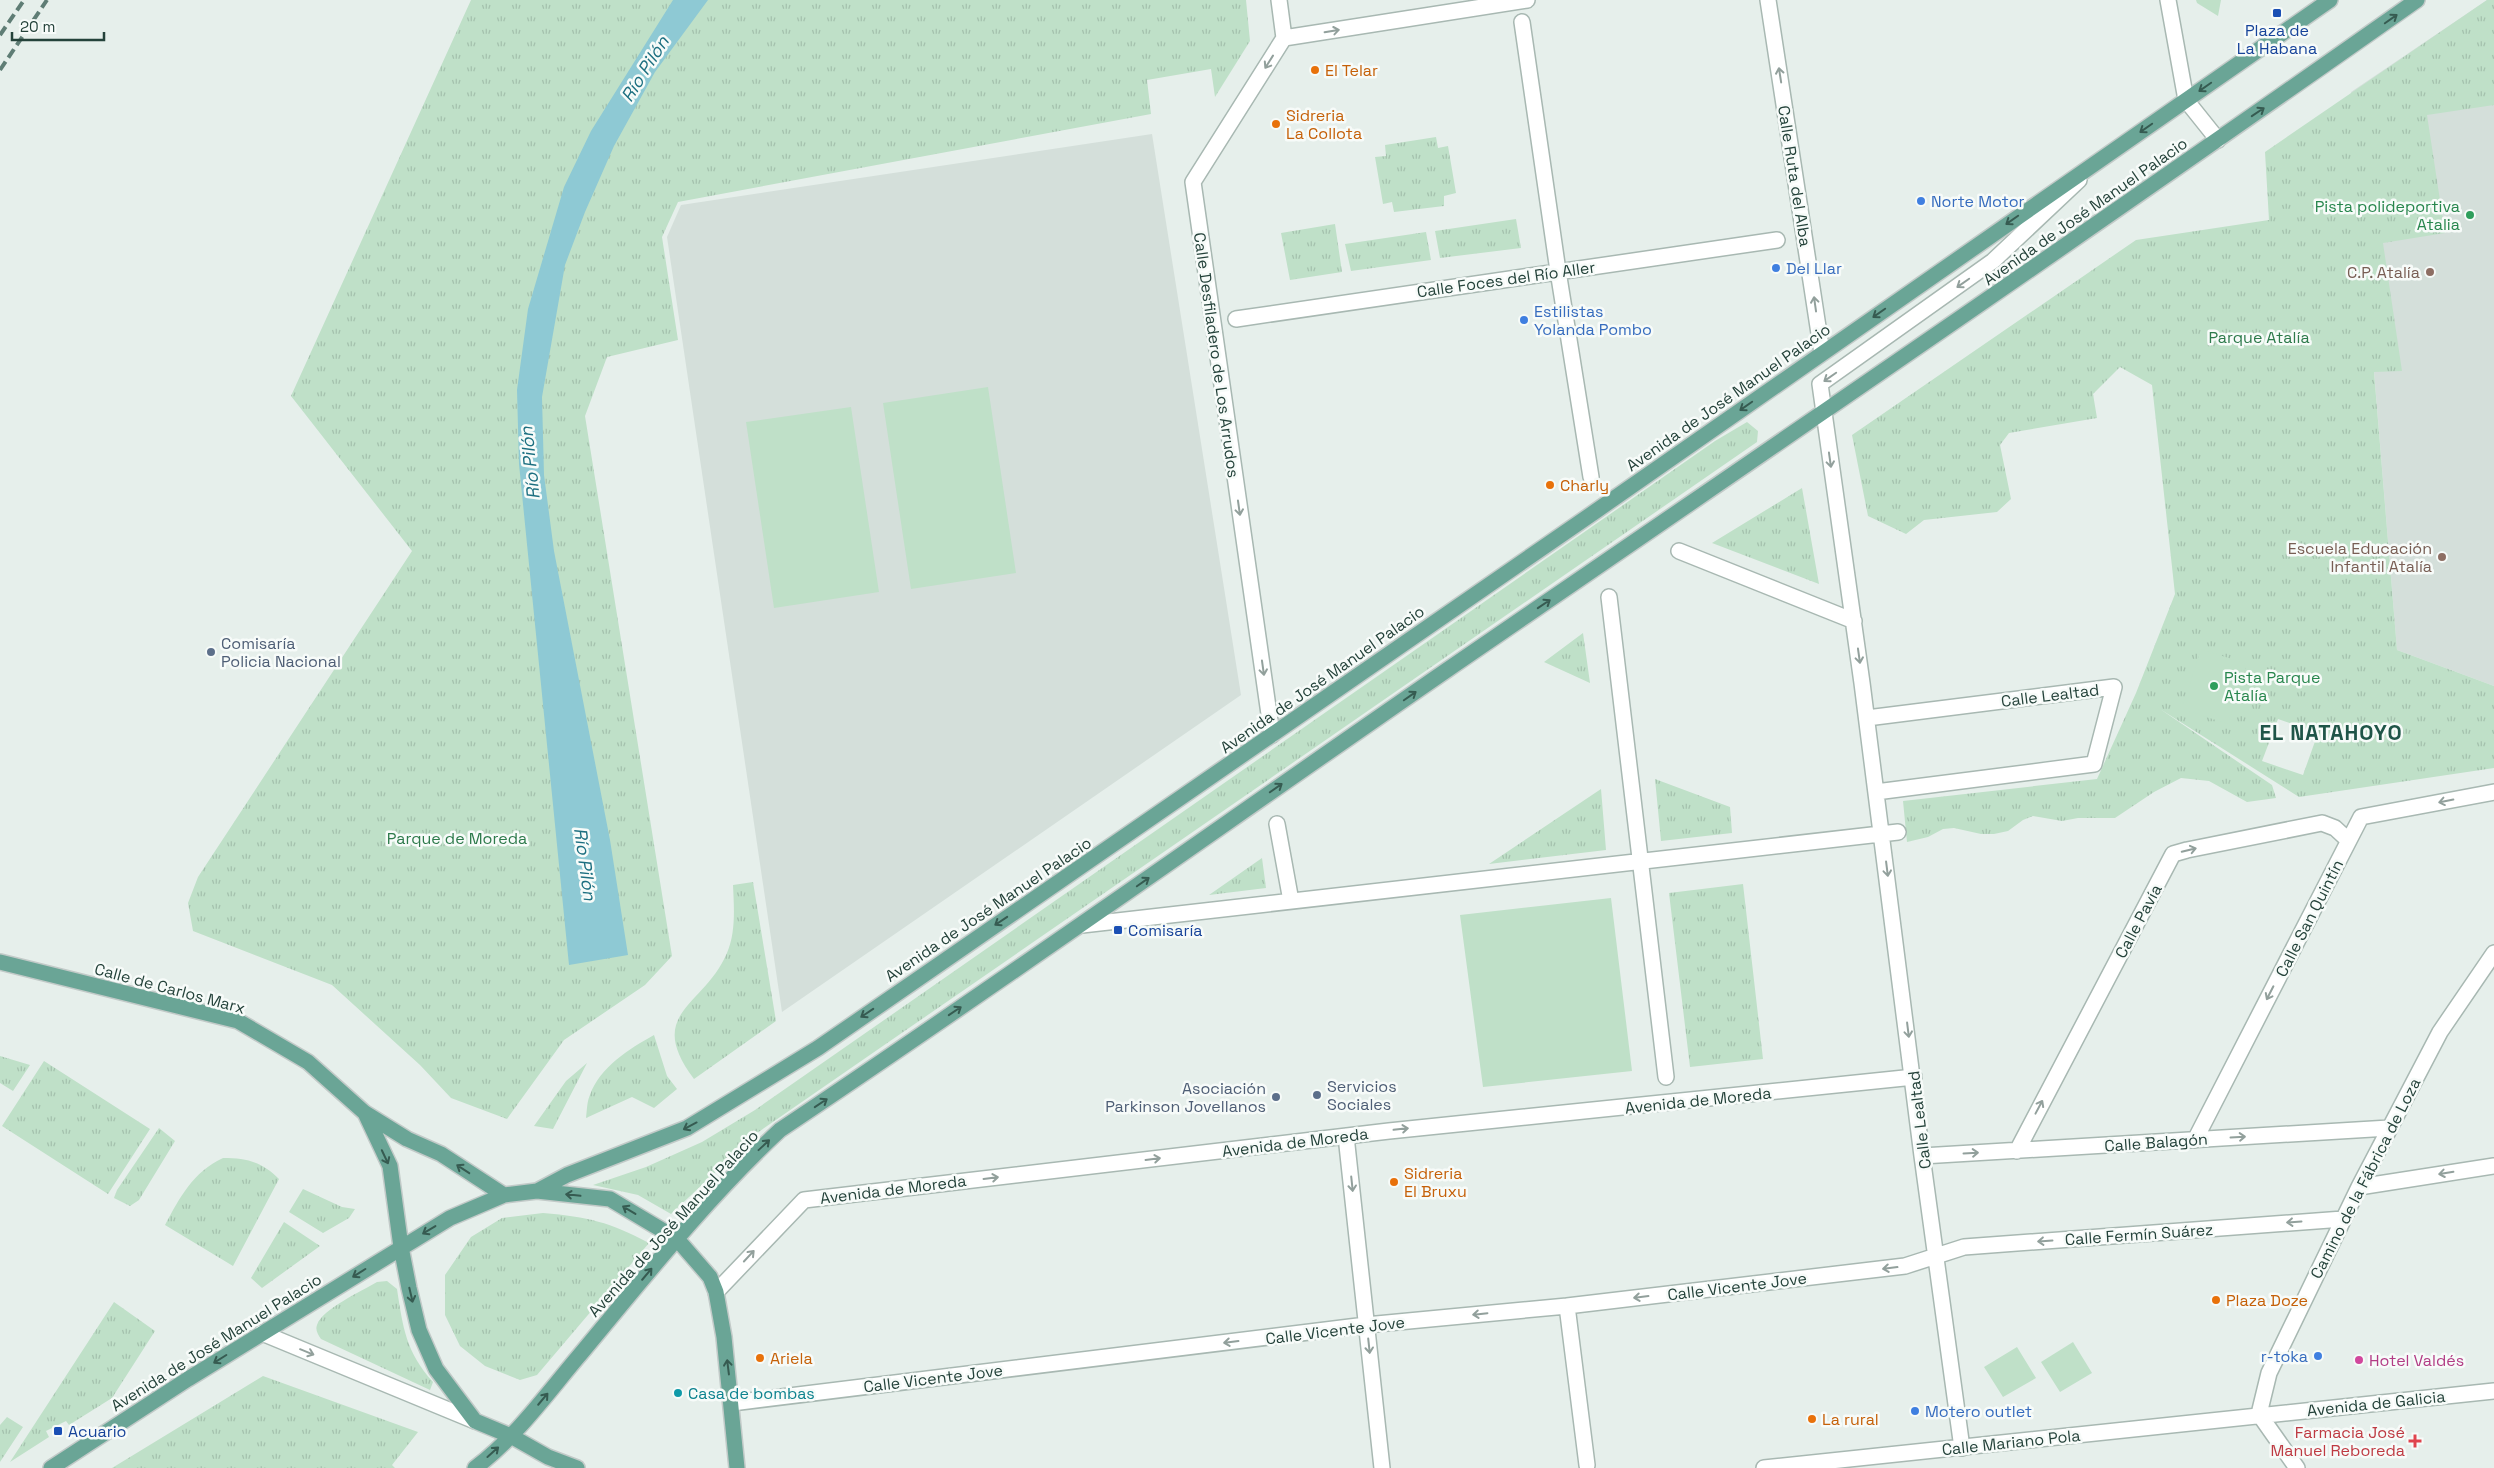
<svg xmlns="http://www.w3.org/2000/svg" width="2494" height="1468" font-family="'Space Grotesk',sans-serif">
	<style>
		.built { fill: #d4dfda }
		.grass { fill: url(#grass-tufts); fill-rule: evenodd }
		.garden { fill: #bfe0c8 }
		.water { fill: #8ec9d4 }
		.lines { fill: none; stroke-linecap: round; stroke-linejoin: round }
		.minor-casing { stroke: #a8b8b2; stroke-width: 18 }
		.major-casing { stroke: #c2cac8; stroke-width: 18 }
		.minor { stroke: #fff; stroke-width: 15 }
		.major { stroke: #6aa596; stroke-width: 15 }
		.rail { stroke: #5f7d75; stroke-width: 4; stroke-dasharray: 10 5; stroke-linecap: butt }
		.oneway { stroke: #365b51 }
		.oneway2 { stroke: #92a09c }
		.transit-dot { fill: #1a4fb4; stroke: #f7fbf9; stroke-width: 2 }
		.food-dot { fill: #e8710a; stroke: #f7fbf9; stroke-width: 2 }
		.shop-dot { fill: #3f7fe0; stroke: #f7fbf9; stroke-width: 2 }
		.leisure-dot { fill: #2e9e5b; stroke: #f7fbf9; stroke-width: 2 }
		.education-dot { fill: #8d6e63; stroke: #f7fbf9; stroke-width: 2 }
		.service-dot { fill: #5c6f8a; stroke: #f7fbf9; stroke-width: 2 }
		.hotel-dot { fill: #d1479c; stroke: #f7fbf9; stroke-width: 2 }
		.culture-dot { fill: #0f9aa8; stroke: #f7fbf9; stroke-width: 2 }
		.health-dot { fill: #e0444e; stroke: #f7fbf9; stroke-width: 2 }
		.labels { text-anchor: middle; stroke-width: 5; stroke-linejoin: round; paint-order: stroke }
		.transit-label { font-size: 16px; fill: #164399; stroke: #f7fbf9; text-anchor: start }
		.food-label { font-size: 16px; fill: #c56008; stroke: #f7fbf9; text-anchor: start }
		.street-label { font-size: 16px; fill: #24423a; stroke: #f7fbf9 }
		.shop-label { font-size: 16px; fill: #366cbe; stroke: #f7fbf9; text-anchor: start }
		.leisure-label { font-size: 16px; fill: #27864d; stroke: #f7fbf9; text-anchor: end }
		.education-label { font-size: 16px; fill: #785e54; stroke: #f7fbf9; text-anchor: end }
		.park-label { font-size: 16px; fill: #2d7a4b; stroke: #f7fbf9 }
		.service-label { font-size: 16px; fill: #4e5e75; stroke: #f7fbf9; text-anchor: start }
		.hotel-label { font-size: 16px; fill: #b23c85; stroke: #f7fbf9; text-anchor: start }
		.culture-label { font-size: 16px; fill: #0d838f; stroke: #f7fbf9; text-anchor: start }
		.health-label { font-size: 16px; fill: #be3a42; stroke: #f7fbf9; text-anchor: end }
		.water-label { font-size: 18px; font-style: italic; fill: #1c6f80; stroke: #f7fbf9 }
		.district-label { font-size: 21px; font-weight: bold; letter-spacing: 1px; fill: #1f5548; stroke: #f7fbf9 }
	</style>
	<defs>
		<pattern id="grass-tufts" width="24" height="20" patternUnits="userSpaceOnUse" patternTransform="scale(1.25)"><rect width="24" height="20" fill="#bfe0c8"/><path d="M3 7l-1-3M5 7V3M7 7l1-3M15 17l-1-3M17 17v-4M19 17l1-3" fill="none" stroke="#a4c1ad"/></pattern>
	</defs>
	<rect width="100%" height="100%" fill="#e6efeb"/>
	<path class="built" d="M 2487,0 L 2494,0 L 2494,686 L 2397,650 L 2351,92 Z
		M 1152,134 L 1241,695 L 782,1012 L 667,237 L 681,205 Z"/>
	<path class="grass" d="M 471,0 L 1246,0 L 1250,41 L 1215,97 L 1211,69 L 1147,80 L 1151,114 L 678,202 L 662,237 L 678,340 L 607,357 L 585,416 L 672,956 L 645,985 L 564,1040 L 507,1119 L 451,1098 L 420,1065 L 332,985 L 193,931 L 188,903 L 198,877 L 412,551 L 291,396 Z
		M 2196,0 L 2221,0 L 2218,16 L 2197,3 Z
		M 2487,0 L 2494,0 L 2494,105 L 2427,115 L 2445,233 L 2383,243 L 2402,371 L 2374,372 L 2397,650 L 2494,686 L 2494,768 L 2299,797 L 2160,709 L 2272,785 L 2276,798 L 2247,802 L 2209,781 L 2181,778 L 2154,792 L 2115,818 L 2078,818 L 2062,821 L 2033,816 L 2023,820 L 2008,831 L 1994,834 L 1981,834 L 1954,828 L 1943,829 L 1928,837 L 1907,842 L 1903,801 L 2097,779 L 2136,693 L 2175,594 L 2152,385 L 2120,367 L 2093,394 L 2097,418 L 2009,433 L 2000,445 L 2011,499 L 1997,512 L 1924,520 L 1906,534 L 1868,516 L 1852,435 L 2136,240 L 2269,220 L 2265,152 ZM 2278,719 L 2318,733 L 2303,775 L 2262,761 Z
		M 1436,137 L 1438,148 L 1448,146 L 1456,193 L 1444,196 L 1444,206 L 1394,212 L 1392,202 L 1383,204 L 1375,157 L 1386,156 L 1385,145 Z
		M 1516,219 L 1521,248 L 1440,258 L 1435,231 Z
		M 1335,224 L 1342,272 L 1290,280 L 1281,233 Z
		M 1426,232 L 1431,260 L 1351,271 L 1345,244 Z
		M 1747,422 L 1758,431 L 1757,442 L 757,1133 L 671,1214 L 638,1195 L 593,1185 L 646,1167 L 702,1142 L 755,1110 L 1715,441 Z
		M 1802,488 L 1819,584 L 1712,543 Z
		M 1583,633 L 1590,683 L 1544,662 Z
		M 1655,779 L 1730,807 L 1732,833 L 1661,841 Z
		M 1601,789 L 1606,850 L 1489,864 Z
		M 1262,858 L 1266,888 L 1209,895 Z
		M 753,882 L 776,1021 L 694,1079 C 644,1012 704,1007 727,953 C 736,932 734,907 733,885 Z
		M 1743,884 L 1763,1059 L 1690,1067 L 1669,893 Z
		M 654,1035 L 667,1076 L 677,1089 L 654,1108 L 632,1097 L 586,1118 C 587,1110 587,1101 590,1095 C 600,1067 629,1049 654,1035 Z
		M 0,1056 L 30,1065 L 13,1091 L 0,1083 Z
		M 44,1061 L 150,1129 L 108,1194 L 2,1126 Z
		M 587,1063 L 553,1129 L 534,1126 L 566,1081 Z
		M 159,1128 L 175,1141 L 139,1200 L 130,1206 L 114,1198 L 117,1190 Z
		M 223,1158 C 247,1158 262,1162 279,1179 L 233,1266 L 165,1225 C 180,1197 193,1172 223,1158 Z
		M 303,1189 L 342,1207 L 355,1209 L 349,1218 L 323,1233 L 289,1212 Z
		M 543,1213 C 589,1217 609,1222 649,1243 L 537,1375 L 520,1380 L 485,1366 L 460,1346 L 445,1315 L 445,1275 L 471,1237 L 502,1218 Z
		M 284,1222 L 320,1246 L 262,1288 L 251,1278 Z
		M 387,1281 L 397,1289 C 403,1328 406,1352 433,1382 L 430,1390 L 321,1339 C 318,1335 315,1330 317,1325 C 322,1309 362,1291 377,1282 Z
		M 114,1302 L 155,1331 L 112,1398 L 69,1425 L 66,1421 L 46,1431 L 49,1437 L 10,1462 Z
		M 263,1376 L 418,1432 L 392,1465 L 395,1468 L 112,1468 Z
		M 7,1417 L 23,1427 L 0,1462 L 0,1425 Z"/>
	<path class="garden" d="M 988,387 L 1016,573 L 911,589 L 883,403 Z
		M 851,407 L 879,592 L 774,608 L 746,422 Z
		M 2201,649 L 2247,664 L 2228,724 L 2182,709 Z
		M 1611,898 L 1632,1071 L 1483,1087 L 1460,915 Z
		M 2073,1342 L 2092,1373 L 2060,1392 L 2041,1362 Z
		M 2017,1347 L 2036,1378 L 2003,1397 L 1984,1367 Z"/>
	<path class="water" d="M 673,0 L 708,0 L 655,72 L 614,146 L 585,212 L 565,265 L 542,397 L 544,475 L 554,551 L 610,840 L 628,955 L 569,965 L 519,464 L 517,390 L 528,309 L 564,187 L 591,131 Z"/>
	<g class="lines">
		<defs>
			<path id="minor" d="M 1768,0 L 1822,353
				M 2168,0 L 2186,100 L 2218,140
				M 1522,22 L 1558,271 L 1591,477
				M 1284,38 L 1527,0
				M 1236,319 L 1777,240
				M 1679,551 L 1854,621
				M 1609,597 L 1666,1077
				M 1867,718 L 2114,687 L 2094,764 L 1876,792
				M 1272,735 L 1193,182 L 1284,38 L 1279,0
				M 1277,824 L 1291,901
				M 1082,925 L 1898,832
				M 1346,1136 L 1382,1468
				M 2195,1140 L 2361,817 L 2494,792
				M 2017,1151 L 2173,854 L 2187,850 L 2322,823 L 2335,828 L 2348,840
				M 1922,1156 L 2389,1128
				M 2359,1187 L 2494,1166
				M 716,1292 L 804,1200 L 1389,1131 L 1914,1077
				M 1567,1306 L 1587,1465
				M 262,1333 L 475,1421
				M 732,1403 L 1366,1325 L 1567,1306 L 1905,1266 L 1964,1247 L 2343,1219
				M 2259,1414 L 2269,1373 L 2359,1187 L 2440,1032 L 2494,953
				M 2259,1414 L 2297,1468
				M 1962,1448 L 1922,1156 L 1862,683 L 1820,384 L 1993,261 L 2079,180
				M 1764,1468 L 2494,1391"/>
			<path id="major" d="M 0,962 L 238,1021 L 308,1062 L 365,1113 L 407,1139 L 441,1154 L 504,1195
				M 365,1113 L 390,1166 L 401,1247 L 409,1288 L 419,1330 L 436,1369 L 475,1421 L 511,1436 L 548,1457 L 577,1468
				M 537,1191 L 567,1175 L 687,1128 L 818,1048 L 1596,511 L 2330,0
				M 51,1468 L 188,1379 L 450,1218 L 504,1195 L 537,1191 L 610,1199 L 677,1239 L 710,1277 L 716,1292 L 724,1337 L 737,1468
				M 475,1468 C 515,1438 546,1395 578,1357 C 643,1279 706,1199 780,1130 C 1005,980 1225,823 1447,670 C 1771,448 2096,226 2417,0"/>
		</defs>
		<use href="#minor" class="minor-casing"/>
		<use href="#major" class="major-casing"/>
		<use href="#minor" class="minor"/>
		<use href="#major" class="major"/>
		<path class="rail" d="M 0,35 L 24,0
			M 0,70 L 47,0"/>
	</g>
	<defs><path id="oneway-shaft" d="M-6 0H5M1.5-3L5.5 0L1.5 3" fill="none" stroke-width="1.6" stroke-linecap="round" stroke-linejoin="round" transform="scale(1.25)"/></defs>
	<g class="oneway">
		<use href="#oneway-shaft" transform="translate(2391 19) rotate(-35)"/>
		<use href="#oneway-shaft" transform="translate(2205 87) rotate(145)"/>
		<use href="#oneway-shaft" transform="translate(2258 112) rotate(-34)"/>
		<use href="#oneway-shaft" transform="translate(2146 128) rotate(145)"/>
		<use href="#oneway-shaft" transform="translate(2012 220) rotate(145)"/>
		<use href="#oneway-shaft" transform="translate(1879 313) rotate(145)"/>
		<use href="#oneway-shaft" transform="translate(1746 406) rotate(145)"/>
		<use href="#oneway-shaft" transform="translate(1544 604) rotate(-34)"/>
		<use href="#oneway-shaft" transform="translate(1410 696) rotate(-35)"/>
		<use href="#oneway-shaft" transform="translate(1276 788) rotate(-35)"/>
		<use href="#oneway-shaft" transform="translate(1143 882) rotate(-35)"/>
		<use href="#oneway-shaft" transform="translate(1001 921) rotate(146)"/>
		<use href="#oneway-shaft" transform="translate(955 1011) rotate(-34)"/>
		<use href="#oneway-shaft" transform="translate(867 1013) rotate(146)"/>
		<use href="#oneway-shaft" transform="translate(821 1103) rotate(-34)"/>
		<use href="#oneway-shaft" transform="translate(690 1126) rotate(152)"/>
		<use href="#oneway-shaft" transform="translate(764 1145) rotate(-43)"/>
		<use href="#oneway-shaft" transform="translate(385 1157) rotate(65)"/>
		<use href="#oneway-shaft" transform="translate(463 1169) rotate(-147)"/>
		<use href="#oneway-shaft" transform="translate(573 1195) rotate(-174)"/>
		<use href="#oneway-shaft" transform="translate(629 1210) rotate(-149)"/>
		<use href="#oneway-shaft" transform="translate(429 1230) rotate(149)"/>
		<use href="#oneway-shaft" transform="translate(359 1273) rotate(148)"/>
		<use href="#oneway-shaft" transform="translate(647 1274) rotate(-50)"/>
		<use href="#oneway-shaft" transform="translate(411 1295) rotate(77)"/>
		<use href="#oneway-shaft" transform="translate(220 1359) rotate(148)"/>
		<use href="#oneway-shaft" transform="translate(728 1367) rotate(-97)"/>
		<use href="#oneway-shaft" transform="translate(543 1399) rotate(-50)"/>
		<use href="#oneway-shaft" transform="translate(493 1452) rotate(-42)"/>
	</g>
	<g class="oneway2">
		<use href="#oneway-shaft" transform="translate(1332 31) rotate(-9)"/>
		<use href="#oneway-shaft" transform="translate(1269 62) rotate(122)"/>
		<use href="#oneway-shaft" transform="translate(1780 75) rotate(-99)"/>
		<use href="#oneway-shaft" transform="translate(1963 283) rotate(145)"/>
		<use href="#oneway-shaft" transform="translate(1815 304) rotate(-98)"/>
		<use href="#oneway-shaft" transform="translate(1830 377) rotate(145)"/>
		<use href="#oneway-shaft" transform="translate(1830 460) rotate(82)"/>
		<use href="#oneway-shaft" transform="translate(1239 508) rotate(82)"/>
		<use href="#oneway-shaft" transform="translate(1859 656) rotate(82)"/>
		<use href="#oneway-shaft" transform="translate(1263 668) rotate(82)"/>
		<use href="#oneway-shaft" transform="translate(2446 801) rotate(169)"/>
		<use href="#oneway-shaft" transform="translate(2189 850) rotate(-14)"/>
		<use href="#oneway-shaft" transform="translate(1887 869) rotate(83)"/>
		<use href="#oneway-shaft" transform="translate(2270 993) rotate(117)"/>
		<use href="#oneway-shaft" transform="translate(1908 1030) rotate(83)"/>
		<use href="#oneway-shaft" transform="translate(2039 1107) rotate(-62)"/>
		<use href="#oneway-shaft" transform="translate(1401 1129) rotate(-6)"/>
		<use href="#oneway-shaft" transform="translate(2238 1137) rotate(-3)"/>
		<use href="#oneway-shaft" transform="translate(1971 1153) rotate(-3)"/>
		<use href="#oneway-shaft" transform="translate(1153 1159) rotate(-7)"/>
		<use href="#oneway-shaft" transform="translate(2446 1173) rotate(171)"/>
		<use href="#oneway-shaft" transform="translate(991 1178) rotate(-7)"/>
		<use href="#oneway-shaft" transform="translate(1352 1184) rotate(84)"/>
		<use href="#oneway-shaft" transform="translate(2294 1222) rotate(176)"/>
		<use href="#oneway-shaft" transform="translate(2045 1241) rotate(176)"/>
		<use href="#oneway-shaft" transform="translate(749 1256) rotate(-47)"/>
		<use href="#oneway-shaft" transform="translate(1890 1268) rotate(173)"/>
		<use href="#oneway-shaft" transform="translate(1641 1297) rotate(173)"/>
		<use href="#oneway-shaft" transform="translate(1480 1314) rotate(174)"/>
		<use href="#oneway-shaft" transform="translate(1231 1342) rotate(173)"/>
		<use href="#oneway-shaft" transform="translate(1369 1346) rotate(84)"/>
		<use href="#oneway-shaft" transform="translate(307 1352) rotate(22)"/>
	</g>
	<g class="transit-dot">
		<rect x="2272" y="8" width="10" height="10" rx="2.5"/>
		<rect x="1113" y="925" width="10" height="10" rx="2.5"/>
		<rect x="53" y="1426" width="10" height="10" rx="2.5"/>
	</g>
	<g class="food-dot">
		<circle cx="1315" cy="70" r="5"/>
		<circle cx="1276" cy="124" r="5"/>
		<circle cx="1550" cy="485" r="5"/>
		<circle cx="1394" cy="1182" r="5"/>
		<circle cx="2216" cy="1300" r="5"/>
		<circle cx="760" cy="1358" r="5"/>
		<circle cx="1812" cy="1419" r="5"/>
	</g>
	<g class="shop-dot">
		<circle cx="1921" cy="201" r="5"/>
		<circle cx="1776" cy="268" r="5"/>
		<circle cx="1524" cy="320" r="5"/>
		<circle cx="2318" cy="1356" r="5"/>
		<circle cx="1915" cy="1411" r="5"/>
	</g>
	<g class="leisure-dot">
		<circle cx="2470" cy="215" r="5"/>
		<circle cx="2214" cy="686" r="5"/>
	</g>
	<g class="education-dot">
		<circle cx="2430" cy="272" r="5"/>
		<circle cx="2442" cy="557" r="5"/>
	</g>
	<g class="service-dot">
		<circle cx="211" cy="652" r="5"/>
		<circle cx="1317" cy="1095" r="5"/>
		<circle cx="1276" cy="1097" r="5"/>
	</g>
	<circle class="hotel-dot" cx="2359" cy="1360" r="5"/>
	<circle class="culture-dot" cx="678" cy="1393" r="5"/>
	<path class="health-dot" d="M2412.5 1433.5h5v5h5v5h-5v5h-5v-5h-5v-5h5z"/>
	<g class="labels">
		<g class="transit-label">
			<text x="2277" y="36" text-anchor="middle">Plaza de<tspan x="2277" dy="18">La Habana</tspan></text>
			<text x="1128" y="936">Comisaría</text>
			<text x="68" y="1437">Acuario</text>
		</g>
		<g class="food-label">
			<text x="1325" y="76">El Telar</text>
			<text x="1286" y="121">Sidreria<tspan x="1286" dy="18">La Collota</tspan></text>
			<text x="1560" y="491">Charly</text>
			<text x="1404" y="1179">Sidreria<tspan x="1404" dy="18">El Bruxu</tspan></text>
			<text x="2226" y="1306">Plaza Doze</text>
			<text x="770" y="1364">Ariela</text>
			<text x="1822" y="1425">La rural</text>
		</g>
		<g class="street-label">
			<text transform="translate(1795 176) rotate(81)" y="6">Calle Ruta del Alba</text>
			<text transform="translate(2085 211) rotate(-35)" y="6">Avenida de José Manuel Palacio</text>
			<text transform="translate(1506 279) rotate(-8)" y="6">Calle Foces del Río Aller</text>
			<text transform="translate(1217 355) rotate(82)" y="6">Calle Desfiladero de Los Arrudos</text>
			<text transform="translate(1728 397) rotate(-35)" y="6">Avenida de José Manuel Palacio</text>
			<text transform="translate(1322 679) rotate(-35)" y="6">Avenida de José Manuel Palacio</text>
			<text transform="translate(2050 695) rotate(-7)" y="6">Calle Lealtad</text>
			<text transform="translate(988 909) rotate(-34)" y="6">Avenida de José Manuel Palacio</text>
			<text transform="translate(2309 918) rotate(-63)" y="6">Calle San Quintín</text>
			<text transform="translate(2138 921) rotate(-62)" y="6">Calle Pavía</text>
			<text transform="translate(170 988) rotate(15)" y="6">Calle de Carlos Marx</text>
			<text transform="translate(1698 1100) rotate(-6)" y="6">Avenida de Moreda</text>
			<text transform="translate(1919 1120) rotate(-97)" y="6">Calle Lealtad</text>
			<text transform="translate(1295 1142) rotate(-7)" y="6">Avenida de Moreda</text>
			<text transform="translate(2156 1142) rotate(-4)" y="6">Calle Balagón</text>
			<text transform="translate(2365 1178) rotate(-63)" y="6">Camino de la Fábrica de Loza</text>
			<text transform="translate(893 1189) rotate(-7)" y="6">Avenida de Moreda</text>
			<text transform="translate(673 1223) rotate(-48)" y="6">Avenida de José Manuel Palacio</text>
			<text transform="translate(2139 1234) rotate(-4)" y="6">Calle Fermín Suárez</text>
			<text transform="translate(1737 1286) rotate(-7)" y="6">Calle Vicente Jove</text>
			<text transform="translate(1335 1330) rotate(-7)" y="6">Calle Vicente Jove</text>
			<text transform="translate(216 1342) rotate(-32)" y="6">Avenida de José Manuel Palacio</text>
			<text transform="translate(933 1378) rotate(-7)" y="6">Calle Vicente Jove</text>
			<text transform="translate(2376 1403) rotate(-6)" y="6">Avenida de Galicia</text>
			<text transform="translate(2011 1442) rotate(-6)" y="6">Calle Mariano Pola</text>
		</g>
		<g class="shop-label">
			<text x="1931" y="207">Norte Motor</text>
			<text x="1786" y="274">Del Llar</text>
			<text x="1534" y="317">Estilistas<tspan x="1534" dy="18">Yolanda Pombo</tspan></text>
			<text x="2308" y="1362" text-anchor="end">r-toka</text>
			<text x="1925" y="1417">Motero outlet</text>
		</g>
		<g class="leisure-label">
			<text x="2460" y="212">Pista polideportiva<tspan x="2460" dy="18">Atalia</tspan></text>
			<text x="2224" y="683" text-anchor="start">Pista Parque<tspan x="2224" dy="18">Atalía</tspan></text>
		</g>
		<g class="education-label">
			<text x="2420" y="278">C.P. Atalía</text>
			<text x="2432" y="554">Escuela Educación<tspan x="2432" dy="18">Infantil Atalía</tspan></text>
		</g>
		<g class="park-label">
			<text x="2259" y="343">Parque Atalía</text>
			<text x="457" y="844">Parque de Moreda</text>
		</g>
		<g class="service-label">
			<text x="221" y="649">Comisaría<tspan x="221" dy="18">Policia Nacional</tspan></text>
			<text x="1327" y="1092">Servicios<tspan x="1327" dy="18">Sociales</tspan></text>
			<text x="1266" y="1094" text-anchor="end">Asociación<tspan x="1266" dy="18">Parkinson Jovellanos</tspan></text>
		</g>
		<g class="hotel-label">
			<text x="2369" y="1366">Hotel Valdés</text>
		</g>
		<g class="culture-label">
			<text x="688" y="1399">Casa de bombas</text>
		</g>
		<g class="health-label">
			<text x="2405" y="1438">Farmacia José<tspan x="2405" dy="18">Manuel Reboreda</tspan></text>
		</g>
		<g class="water-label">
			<text transform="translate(645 69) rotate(-58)" y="6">Río Pilón</text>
			<text transform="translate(530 463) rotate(-96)" y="6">Río Pilón</text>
			<text transform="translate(585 864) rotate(82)" y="6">Río Pilón</text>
		</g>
		<g class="district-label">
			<text x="2331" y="740">EL NATAHOYO</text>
		</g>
	</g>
	<path d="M12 32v8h92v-8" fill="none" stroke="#24423a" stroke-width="2.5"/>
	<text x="20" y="32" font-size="15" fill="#24423a" stroke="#f7fbf9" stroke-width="4" paint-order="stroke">20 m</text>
</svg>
